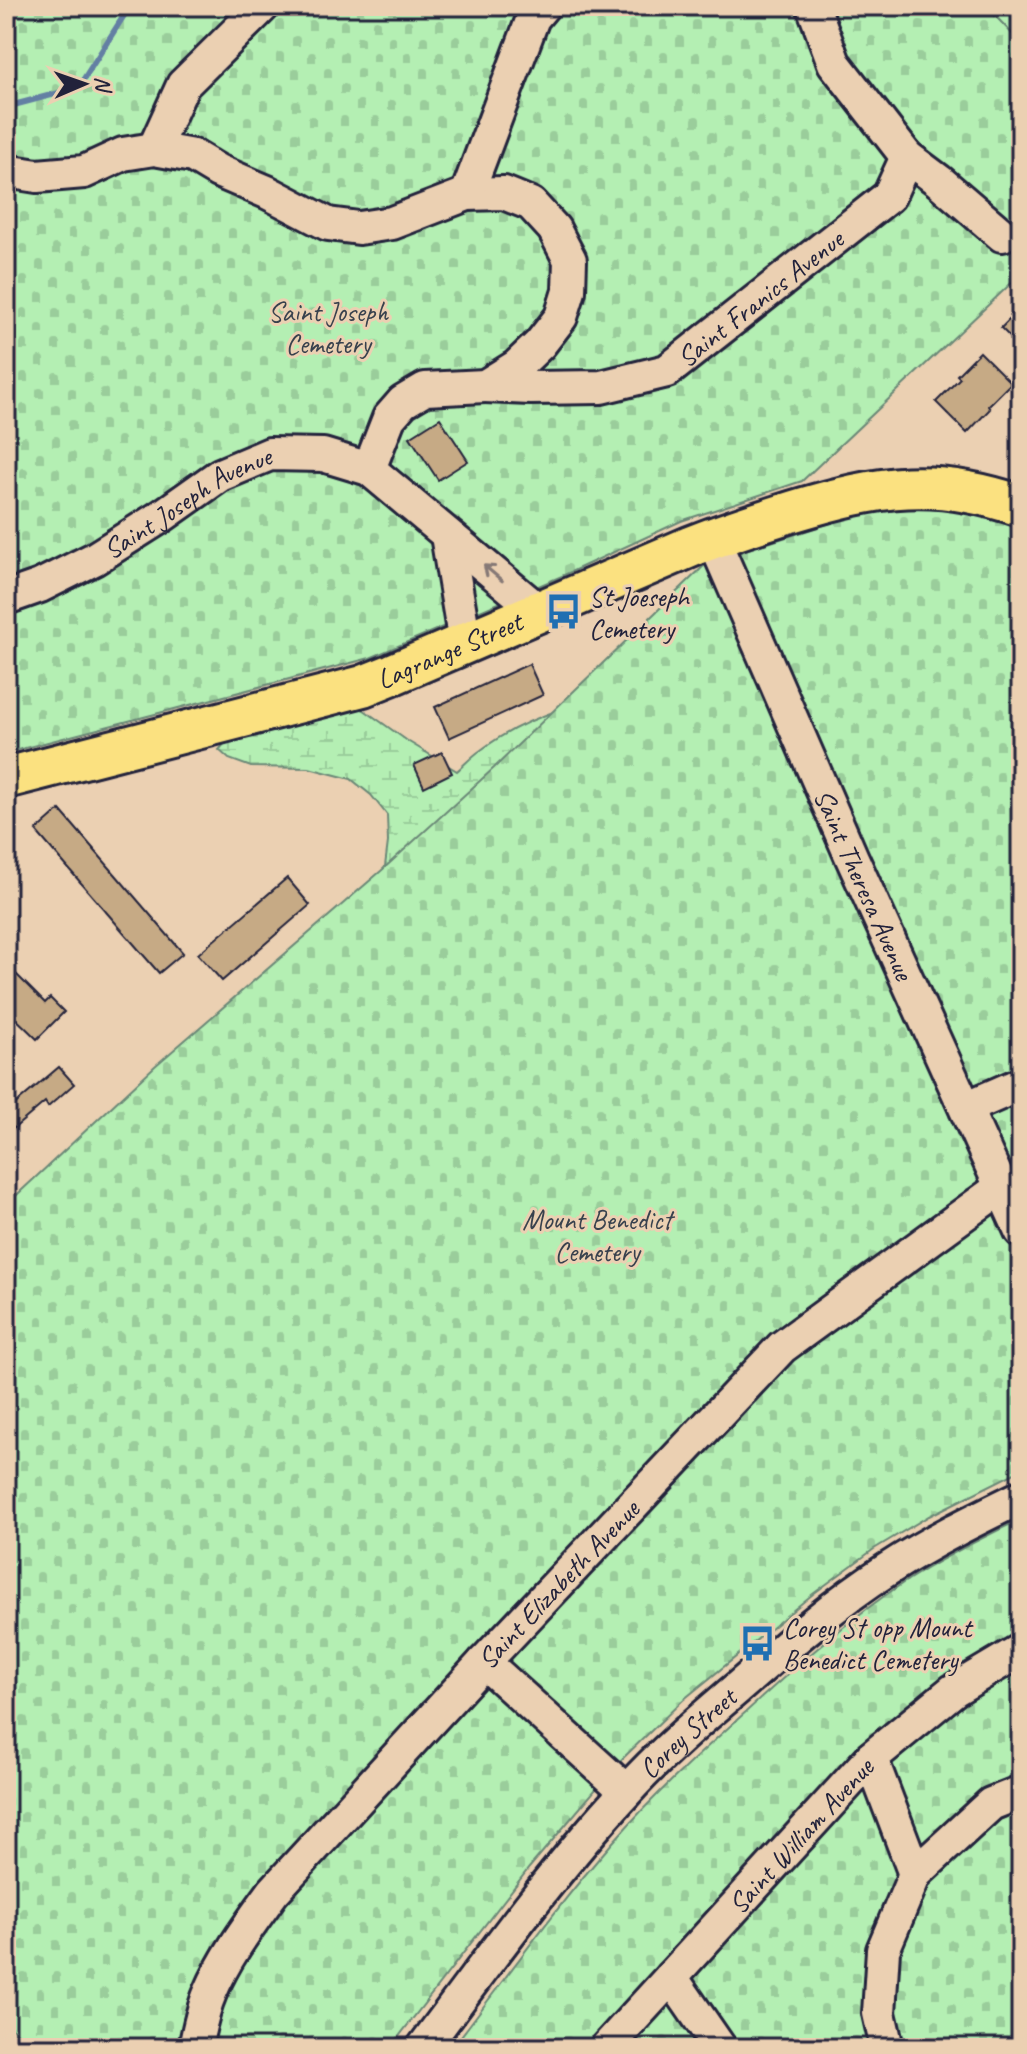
<svg xmlns="http://www.w3.org/2000/svg" width="1027" height="2054" font-family="Caveat,sans-serif">
	<style>
		.wetland { fill: url(#wetland-marsh); stroke: #6b8877; stroke-width: 2 }
		.cemetery { fill: url(#cemetery-stones); stroke: #6b8877; stroke-width: 2 }
		.park { fill: url(#park-dots); stroke: #6b8877; stroke-width: 2 }
		.lines { fill: none; stroke-linecap: round; stroke-linejoin: round }
		.stream { stroke: #637fa3; stroke-width: 6 }
		.building { fill: #c6aa85; stroke: #22223b; stroke-width: 2 }
		.minor-casing { stroke: #22223b; stroke-width: 38 }
		.major-casing { stroke: #22223b; stroke-width: 46 }
		.minor { stroke: #ebd0b2; stroke-width: 32 }
		.major { stroke: #fbe180; stroke-width: 40 }
		.oneway { stroke: #867976 }
		.labels { text-anchor: middle; stroke-width: 6; stroke-linejoin: round; paint-order: stroke }
		.street-label { font-size: 28px; fill: #22223b; stroke: #ebd0b2 }
		.park-label { font-size: 28px; fill: #38414d; stroke: #ebd0b2 }
		.poi-label { font-size: 28px; fill: #22223b; stroke: #ebd0b2; text-anchor: start }
	</style>
	<defs>
		<pattern id="wetland-marsh" width="20" height="14" patternUnits="userSpaceOnUse" patternTransform="scale(2)"><rect width="20" height="14" fill="#b4efb3"/><path d="M1 5h8M5 5V1M11 12h8M15 12V8" fill="none" stroke="#9acd9b"/></pattern>
		<pattern id="cemetery-stones" width="16" height="16" patternUnits="userSpaceOnUse" patternTransform="scale(2)"><rect width="16" height="16" fill="#b4efb3"/><path d="M2 7V4a2 2 0 0 1 4 0v3zM10 15v-3a2 2 0 0 1 4 0v3z" fill="#9acd9b"/></pattern>
		<pattern id="park-dots" width="8" height="8" patternUnits="userSpaceOnUse" patternTransform="scale(2)"><rect width="8" height="8" fill="#b4efb3"/><path d="M2 2h.1M6 6h.1" fill="none" stroke="#9acd9b" stroke-width="1.8" stroke-linecap="round"/></pattern>
	</defs>
	<rect width="100%" height="100%" fill="#ebd0b2"/>
	<filter id="ink" filterUnits="userSpaceOnUse"><feTurbulence type="fractalNoise" baseFrequency=".0125" numOctaves="2"/><feDisplacementMap in="SourceGraphic" scale="16" xChannelSelector="R" yChannelSelector="G"/><feConvolveMatrix kernelMatrix="1 2 1 2 8 2 1 2 1" color-interpolation-filters="sRGB"/></filter>
	<g filter="url(#ink)">
		<path class="wetland" d="M 360,707 L 409,742 L 457,771 C 465,764 472,756 481,750 C 507,730 534,718 565,708 L 382,891 L 388,842 L 387,815 L 371,795 L 351,779 L 309,768 L 251,767 L 229,759 L 219,750 L 225,743 L 295,722 Z"/>
		<path class="cemetery" d="M 6,6 L 986,6 L 1021,43 L 1021,274 L 802,481 L 681,521 L 562,576 L 370,658 L 6,753 Z
			M 919,506 C 954,508 988,514 1021,525 L 1021,1470 L 929,1516 L 874,1549 L 813,1594 L 683,1700 L 618,1763 L 529,1868 L 390,2048 L 33,2048 L 14,2030 L 6,2019 L 6,1205 L 155,1066 L 381,871 L 494,768 L 708,562 L 862,513 L 889,508 Z
			M 1021,1519 L 1021,2048 L 452,2048 C 505,1979 556,1907 613,1842 C 655,1794 701,1752 748,1710 C 797,1665 848,1620 903,1583 C 941,1558 981,1539 1021,1519 Z"/>
		<path class="park" d="M 986,6 L 1021,6 L 1021,43 Z"/>
		<g class="lines">
			<path class="stream" d="M 6,107 L 78,88 L 130,6"/>
		</g>
		<path class="building" d="M 1021,308 L 1021,348 L 1001,328 Z
			M 980,352 L 1011,383 L 988,406 L 990,409 L 967,433 L 936,402 L 960,378 L 957,375 Z
			M 440,418 L 468,461 L 438,480 L 410,437 Z
			M 529,664 L 543,695 L 449,738 L 435,707 Z
			M 442,752 L 452,773 L 424,787 L 414,765 Z
			M 60,810 L 183,953 L 159,973 L 36,831 Z
			M 287,878 L 310,905 L 222,981 L 198,954 Z
			M 6,964 L 45,1003 L 50,998 L 64,1012 L 37,1039 L 6,1009 Z
			M 59,1067 L 74,1084 L 48,1107 L 45,1102 L 6,1135 L 6,1112 Z"/>
		<g class="lines">
			<defs>
				<g id="minor">
					<path d="M 813,6 L 834,63 L 907,157 L 939,181 L 1002,235"/>
					<path d="M 154,149 L 183,85 L 263,6"/>
					<path d="M 6,171 L 37,176 L 84,172 L 123,154 L 154,149 L 193,156 L 218,171 L 267,192 L 328,224 L 359,228 L 392,223 L 467,194 L 504,193 L 531,204 L 554,229 L 570,260 L 569,291 L 561,317 L 540,344 L 517,366 L 485,386 L 425,389 L 403,402 L 389,418 L 369,469"/>
					<path d="M 467,194 L 533,18 L 543,6"/>
					<path id="s1" d="M 485,386 L 531,388 L 601,387 L 667,371 L 889,196 L 907,157"/>
					<path d="M 447,535 L 465,643"/>
					<path id="s2" d="M 713,538 L 852,858 L 1021,1231"/>
					<path id="s3" d="M 6,598 L 40,586 L 94,559 L 162,516 L 220,475 L 270,454 L 323,455 L 369,469 L 539,611"/>
					<path d="M 966,1108 L 1021,1084"/>
					<path d="M 484,1662 L 626,1791"/>
					<path d="M 871,1758 L 915,1874"/>
					<path d="M 671,1977 L 720,2048"/>
					<path id="s4" d="M 195,2048 C 199,2030 202,2011 210,1993 C 225,1957 250,1924 273,1892 L 484,1662 L 782,1347 L 1000,1188"/>
					<path id="s5" d="M 423,2048 C 488,1961 552,1872 626,1792 C 661,1753 701,1719 741,1685 C 788,1644 835,1603 888,1569 C 931,1541 976,1519 1021,1497"/>
					<path id="s6" d="M 606,2048 L 871,1758 L 954,1690 L 1021,1650"/>
					<path d="M 887,2048 L 879,2013 L 883,1950 L 915,1874 L 991,1804 L 1021,1792"/>
				</g>
				<g id="major">
					<path id="s7" d="M 6,778 L 363,686 L 393,674 L 690,547 C 724,533 759,522 794,511 C 881,485 933,476 1021,506"/>
				</g>
			</defs>
			<use href="#minor" class="minor-casing"/>
			<use href="#major" class="major-casing"/>
			<use href="#minor" class="minor"/>
			<use href="#major" class="major"/>
		</g>
		<defs><path id="oneway-shaft" d="M-6 0H5M1.5-3L5.5 0L1.5 3" fill="none" stroke-width="1.6" stroke-linecap="round" stroke-linejoin="round" transform="scale(2)"/></defs>
		<use class="oneway" href="#oneway-shaft" transform="translate(493 573) rotate(-140)"/>
	</g>
	<defs>
		<symbol id="bus-bare" viewBox="-9 -9 18 18"><path d="M-5-6H5V4H4V6H2V4H-2V6H-4V4H-5ZM-3.5-4V0h7V-4ZM-3.5 1.2v1.5H-2V1.2ZM2 1.2v1.5H3.5V1.2Z" fill="#1f6fb2" stroke="#ebd0b2" stroke-width="2.5" paint-order="stroke"/></symbol>
	</defs>
	<g fill-rule="evenodd">
		<use href="#bus-bare" x="538" y="586" width="51" height="51"/>
		<use href="#bus-bare" x="732" y="1618" width="51" height="51"/>
	</g>
	<g class="labels">
		<g class="street-label">
			<text dy="10" stroke="none"><textPath href="#s1" startOffset="302">Saint Franics Avenue</textPath></text>
			<text dy="10" stroke="none"><textPath href="#s3" startOffset="206">Saint Joseph Avenue</textPath></text>
			<text dy="10" stroke="none"><textPath href="#s7" startOffset="462">Lagrange Street</textPath></text>
			<text dy="10" stroke="none"><textPath href="#s2" startOffset="378">Saint Theresa Avenue</textPath></text>
			<text dy="10" stroke="none"><textPath href="#s4" startOffset="596">Saint Elizabeth Avenue</textPath></text>
			<text dy="10" stroke="none"><textPath href="#s5" startOffset="412">Corey Street</textPath></text>
			<text dy="10" stroke="none"><textPath href="#s6" startOffset="288">Saint William Avenue</textPath></text>
		</g>
		<g class="park-label">
			<text x="328" y="321">Saint Joseph<tspan x="328" dy="32">Cemetery</tspan></text>
			<text x="597" y="1229">Mount Benedict<tspan x="597" dy="32">Cemetery</tspan></text>
		</g>
		<g class="poi-label">
			<text x="589" y="606">St Joeseph<tspan x="589" dy="32">Cemetery</tspan></text>
			<text x="783" y="1637">Corey St opp Mount<tspan x="783" dy="32">Benedict Cemetery</tspan></text>
		</g>
	</g>
	<rect width="1027" height="2054" fill="none" stroke="#ebd0b2" stroke-width="32"/>
	<rect x="16" y="16" width="995" height="2022" fill="none" stroke="#22223b" stroke-width="3" filter="url(#ink)"/>
	<g transform="translate(84 84) rotate(88)" stroke="#ebd0b2" stroke-width="6" paint-order="stroke">
	<path d="M0-6L14 30L0 20L-14 30Z" fill="#22223b"/>
	<text y="-12" font-size="22" font-weight="bold" text-anchor="middle" fill="#22223b">N</text>
	</g>
</svg>
